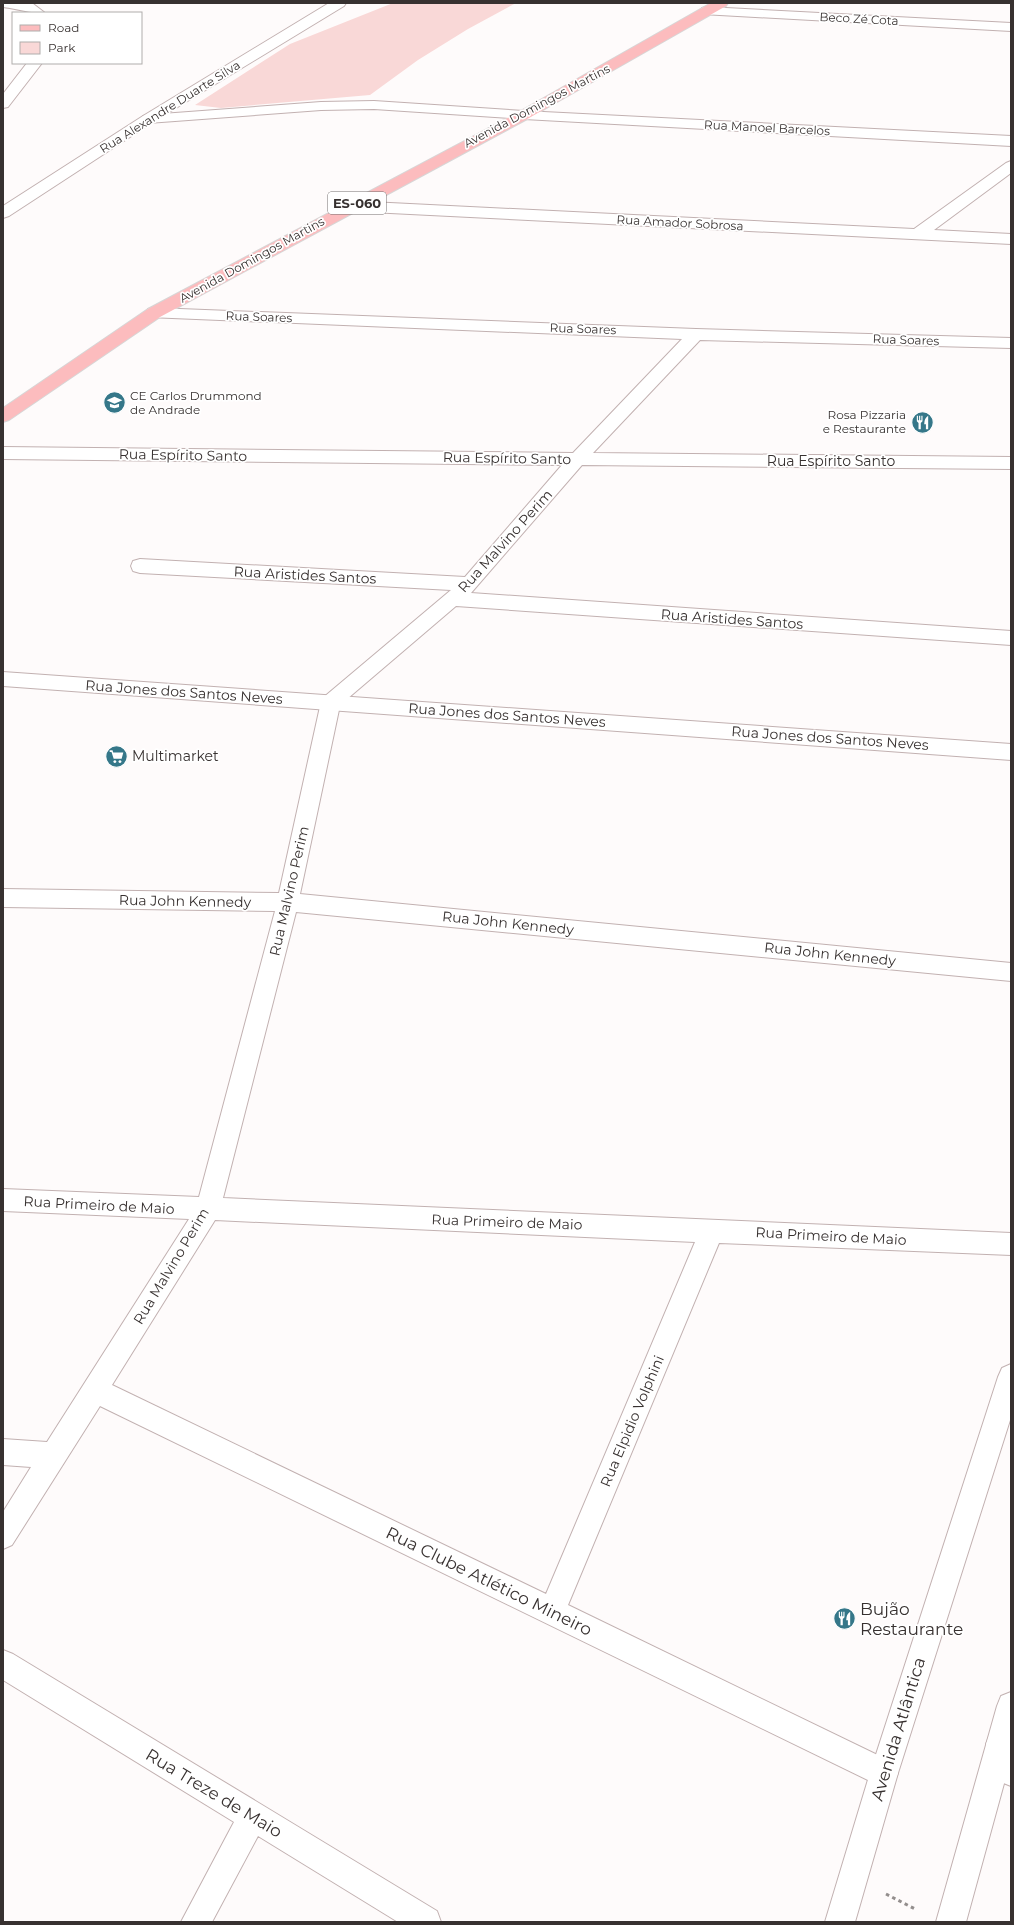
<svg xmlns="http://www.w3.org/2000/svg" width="1014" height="1925" font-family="Montserrat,sans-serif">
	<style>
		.green { fill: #f9d8d7 }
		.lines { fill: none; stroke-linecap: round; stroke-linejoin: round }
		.service-casing { stroke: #c2b1b1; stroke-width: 2 }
		.minor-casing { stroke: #c2b1b1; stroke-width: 2 }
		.tertiary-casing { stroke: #c2b1b1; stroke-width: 2 }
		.primary-casing { stroke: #d7d6d6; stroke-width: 2 }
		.path { stroke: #938e8d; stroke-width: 3; stroke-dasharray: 3.5 3.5; stroke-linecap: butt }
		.service { fill: #fff; fill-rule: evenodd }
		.minor { fill: #fff; fill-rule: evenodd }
		.tertiary { fill: #fff; fill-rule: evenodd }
		.primary { fill: #fcbcbe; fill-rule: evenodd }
		.labels { text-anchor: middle; stroke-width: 3.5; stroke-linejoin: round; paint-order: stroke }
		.far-street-label { font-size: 12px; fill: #373130; stroke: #fff }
		.far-poi-label { font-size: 12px; fill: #373130; stroke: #fff; text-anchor: start }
		.shield { fill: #fff; stroke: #736f6e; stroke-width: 1 }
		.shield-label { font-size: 13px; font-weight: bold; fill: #373130 }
		.street-label { font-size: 14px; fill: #373130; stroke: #fff }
		.poi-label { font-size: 14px; fill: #373130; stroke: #fff; text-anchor: start }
		.near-street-label { font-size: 17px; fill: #373130; stroke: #fff }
		.near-poi-label { font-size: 17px; fill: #373130; stroke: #fff; text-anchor: start }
	</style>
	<rect width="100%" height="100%" fill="#fefbfb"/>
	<path class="green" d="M 393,3 L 516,3 L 468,29 L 418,60 L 370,95 L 221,108 L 195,105 L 290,44 Z"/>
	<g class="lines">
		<defs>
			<path id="service" d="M 1000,1730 L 1010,1734 L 1011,1736 L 1011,1786 L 1001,1782 L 986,1744 L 990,1734 Z"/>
			<path id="minor" d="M 3,3 L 32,3 L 45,13 C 30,13 18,9 3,7 Z
				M 707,7 L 1011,23 L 1011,31 L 702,14 L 700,11 L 702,8 Z
				M 27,63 L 42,63 L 8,107 L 3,108 L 3,94 Z
				M 374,101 L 524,111 L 1011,136 L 1011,146 L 524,119 L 374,109 L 321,110 L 148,123 L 143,122 L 141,119 L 143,116 L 148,115 L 321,102 Z
				M 1011,161 L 1011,173 L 934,230 L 1011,234 L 1011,244 L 350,211 L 344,209 L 342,206 L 344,203 L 350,201 L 914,229 L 1006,163 Z
				M 154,308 L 696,329 L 1011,338 L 1011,348 L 700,340 L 593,453 L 1011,457 L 1011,469 L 582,465 L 471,593 L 1011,631 L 1011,645 L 456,606 L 340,705 L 300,894 L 1011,963 L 1011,981 L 296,912 L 223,1198 L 1011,1233 L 1011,1255 L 719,1243 L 568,1605 L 894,1763 L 898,1773 L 894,1783 L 884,1787 L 874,1783 L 100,1406 L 12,1545 L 3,1549 L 3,1512 L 31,1467 L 3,1465 L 3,1439 L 47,1442 L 189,1219 L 3,1211 L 3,1189 L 199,1197 L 275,911 L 3,907 L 3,889 L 279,893 L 321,702 L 324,697 L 451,590 L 140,573 L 133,571 L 131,566 L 133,561 L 140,559 L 465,577 L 562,465 L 3,459 L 3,447 L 573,453 L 682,339 L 148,317 L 146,313 L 148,309 ZM 215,1220 L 695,1242 L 546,1594 L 112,1385 Z
				M 3,1650 L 13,1654 L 437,1911 L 441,1922 L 398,1922 L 258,1836 L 212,1922 L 181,1922 L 234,1822 L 3,1680 Z"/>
			<path id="tertiary" d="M 329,3 L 346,3 L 344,6 L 153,122 L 9,216 L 3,218 L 3,206 L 143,116 Z
				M 3,672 L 1011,744 L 1011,760 L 3,686 Z
				M 1011,1364 L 1011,1417 L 898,1773 L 855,1922 L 825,1922 L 870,1773 L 998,1377 L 1002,1368 Z
				M 1011,1692 L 1011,1758 L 966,1922 L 936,1922 L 997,1706 L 1001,1696 Z"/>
			<path id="primary" d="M 711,3 L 728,3 L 726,6 L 529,118 L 160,317 L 9,420 L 3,422 L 3,408 L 148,309 L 519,112 Z"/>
		</defs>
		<use href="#service" class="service-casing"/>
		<use href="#minor" class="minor-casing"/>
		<use href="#tertiary" class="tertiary-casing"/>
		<use href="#primary" class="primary-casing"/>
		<path class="path" d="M 886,1894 L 917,1910"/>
		<use href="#service" class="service"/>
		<use href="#minor" class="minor"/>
		<use href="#tertiary" class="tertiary"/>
		<use href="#primary" class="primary"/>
	</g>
	<defs>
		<symbol id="school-disc" viewBox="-11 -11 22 22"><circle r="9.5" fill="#357789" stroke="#fff"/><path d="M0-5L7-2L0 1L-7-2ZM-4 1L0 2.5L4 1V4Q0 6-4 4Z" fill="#fff"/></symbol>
		<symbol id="restaurant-disc" viewBox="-11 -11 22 22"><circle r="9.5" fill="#357789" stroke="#fff"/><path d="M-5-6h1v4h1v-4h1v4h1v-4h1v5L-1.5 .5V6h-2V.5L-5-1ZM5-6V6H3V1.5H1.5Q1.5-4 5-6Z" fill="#fff"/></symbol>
		<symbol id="supermarket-disc" viewBox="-11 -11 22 22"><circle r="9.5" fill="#357789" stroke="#fff"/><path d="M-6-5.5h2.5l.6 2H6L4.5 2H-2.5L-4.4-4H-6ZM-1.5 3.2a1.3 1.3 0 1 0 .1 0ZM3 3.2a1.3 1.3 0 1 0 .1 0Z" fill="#fff"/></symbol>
	</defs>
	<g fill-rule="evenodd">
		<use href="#school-disc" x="102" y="390" width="25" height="25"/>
		<use href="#restaurant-disc" x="910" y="410" width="25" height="25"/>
		<use href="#supermarket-disc" x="104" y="744" width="25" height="25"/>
		<use href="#restaurant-disc" x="832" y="1606" width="25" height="25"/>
	</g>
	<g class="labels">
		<g class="far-street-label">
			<text transform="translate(859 19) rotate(3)" y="4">Beco Zé Cota</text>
			<text transform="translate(537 106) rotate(-28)" y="4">Avenida Domingos Martins</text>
			<text transform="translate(170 107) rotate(-32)" y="4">Rua Alexandre Duarte Silva</text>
			<text transform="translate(767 128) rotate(3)" y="4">Rua Manoel Barcelos</text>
			<text transform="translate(680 223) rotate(3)" y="4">Rua Amador Sobrosa</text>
			<text transform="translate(252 260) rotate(-29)" y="4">Avenida Domingos Martins</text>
			<text transform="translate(259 317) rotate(2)" y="4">Rua Soares</text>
			<text transform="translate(583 329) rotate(2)" y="4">Rua Soares</text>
			<text transform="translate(906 340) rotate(2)" y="4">Rua Soares</text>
		</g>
		<g class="far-poi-label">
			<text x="130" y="400">CE Carlos Drummond<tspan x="130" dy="14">de Andrade</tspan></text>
			<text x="906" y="419" text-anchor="end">Rosa Pizzaria<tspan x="906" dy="14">e Restaurante</tspan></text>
		</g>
		<rect class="shield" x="328" y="192" width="58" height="22" rx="3"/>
		<g class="shield-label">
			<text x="357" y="208">ES-060</text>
		</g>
		<g class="street-label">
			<text transform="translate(183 455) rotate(1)" y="5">Rua Espírito Santo</text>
			<text transform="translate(507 458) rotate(1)" y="5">Rua Espírito Santo</text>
			<text x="831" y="466">Rua Espírito Santo</text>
			<text transform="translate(505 541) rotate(-48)" y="5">Rua Malvino Perim</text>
			<text transform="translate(305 575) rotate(3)" y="5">Rua Aristides Santos</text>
			<text transform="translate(732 619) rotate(4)" y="5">Rua Aristides Santos</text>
			<text transform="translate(184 692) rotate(4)" y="5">Rua Jones dos Santos Neves</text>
			<text transform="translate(507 715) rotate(4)" y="5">Rua Jones dos Santos Neves</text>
			<text transform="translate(830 738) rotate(4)" y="5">Rua Jones dos Santos Neves</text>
			<text transform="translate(289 891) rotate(-77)" y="5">Rua Malvino Perim</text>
			<text transform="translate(185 901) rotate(1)" y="5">Rua John Kennedy</text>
			<text transform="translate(508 923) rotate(6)" y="5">Rua John Kennedy</text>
			<text transform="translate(830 954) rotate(6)" y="5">Rua John Kennedy</text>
			<text transform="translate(99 1205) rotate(3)" y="5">Rua Primeiro de Maio</text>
			<text transform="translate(507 1222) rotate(2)" y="5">Rua Primeiro de Maio</text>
			<text transform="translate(831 1236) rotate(3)" y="5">Rua Primeiro de Maio</text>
			<text transform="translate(171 1266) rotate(-59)" y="5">Rua Malvino Perim</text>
			<text transform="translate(632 1421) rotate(-67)" y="5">Rua Elpidio Volphini</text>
		</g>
		<g class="poi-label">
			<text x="132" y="761">Multimarket</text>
		</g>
		<g class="near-street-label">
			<text transform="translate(489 1581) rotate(26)" y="6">Rua Clube Atlético Mineiro</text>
			<text transform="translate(898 1729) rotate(-73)" y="6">Avenida Atlântica</text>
			<text transform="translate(214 1793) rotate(31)" y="6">Rua Treze de Maio</text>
		</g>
		<g class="near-poi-label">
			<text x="860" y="1615">Bujão<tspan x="860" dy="20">Restaurante</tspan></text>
		</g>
	</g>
	<rect width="1014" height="1925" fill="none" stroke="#373130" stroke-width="8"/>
	<rect x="12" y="12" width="130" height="52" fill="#ffffff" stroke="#afadac"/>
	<rect x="20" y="25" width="20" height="6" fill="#fcbcbe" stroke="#afadac"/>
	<text x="48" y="32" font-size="12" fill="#373130">Road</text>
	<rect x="20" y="42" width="20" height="12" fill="#f9d8d7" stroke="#afadac"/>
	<text x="48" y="52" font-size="12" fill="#373130">Park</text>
</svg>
